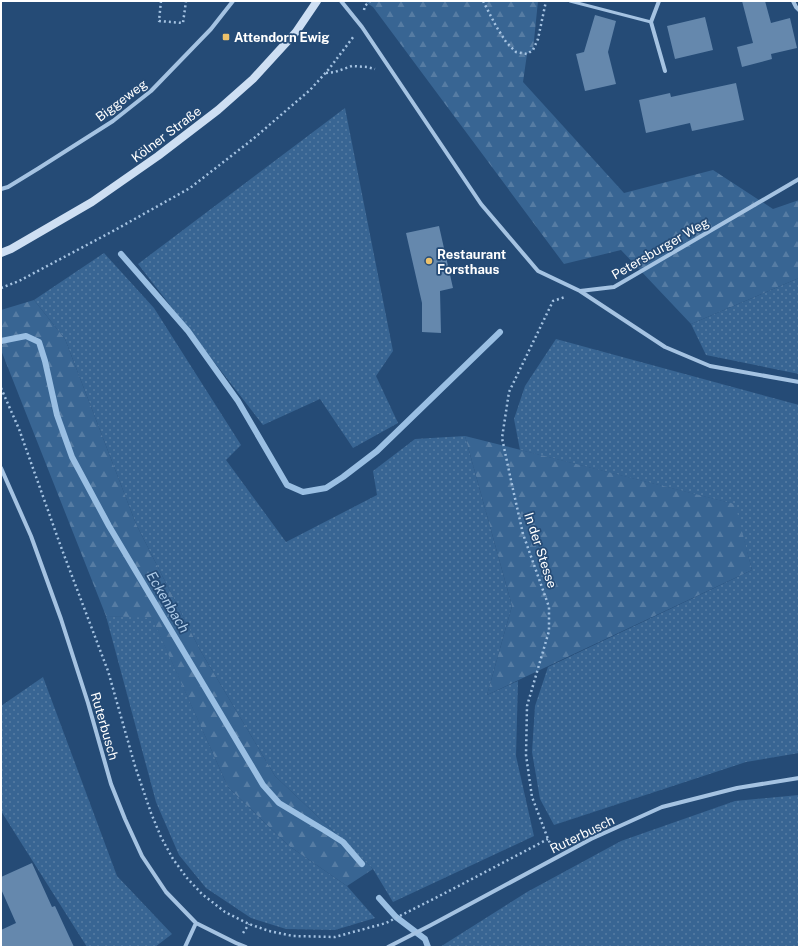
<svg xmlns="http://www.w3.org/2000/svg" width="800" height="948" font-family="'Public Sans',sans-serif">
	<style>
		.grass { fill: url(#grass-dots) }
		.forest { fill: url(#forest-firs) }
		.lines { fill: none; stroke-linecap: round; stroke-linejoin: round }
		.stream { stroke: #9abfe3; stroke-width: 6 }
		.building { fill: #6588ad }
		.path { stroke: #a5c3e2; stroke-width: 2.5; stroke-dasharray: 2 3; stroke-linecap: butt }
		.lane { stroke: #a5c3e2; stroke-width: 3 }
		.street { stroke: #a5c3e2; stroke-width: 4 }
		.secondary { stroke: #cedff3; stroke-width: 8 }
		.poi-dot { fill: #ecc16a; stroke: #254b76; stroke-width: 1.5 }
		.labels { text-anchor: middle; stroke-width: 3.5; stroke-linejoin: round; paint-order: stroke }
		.poi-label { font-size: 13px; font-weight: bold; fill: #fff; stroke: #254b76; text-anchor: start }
		.street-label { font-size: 13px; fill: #fff; stroke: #254b76 }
		.water-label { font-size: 14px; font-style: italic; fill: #b0cdea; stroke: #254b76 }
	</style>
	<defs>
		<pattern id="grass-dots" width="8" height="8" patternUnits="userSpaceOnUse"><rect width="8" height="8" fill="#386593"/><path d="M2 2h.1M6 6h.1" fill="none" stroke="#567ca3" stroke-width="1.8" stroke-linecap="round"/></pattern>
		<pattern id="forest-firs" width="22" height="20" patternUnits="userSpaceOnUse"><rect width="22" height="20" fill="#386593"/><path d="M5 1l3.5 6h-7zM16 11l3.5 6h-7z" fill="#567ca3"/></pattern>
	</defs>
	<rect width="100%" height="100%" fill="#254b76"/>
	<path class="grass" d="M 345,108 L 393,351 L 376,376 L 398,423 L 353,448 L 320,399 L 263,425 L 138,264 Z
		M 104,253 L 154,308 L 241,445 L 226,460 L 286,542 L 377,495 L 373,471 L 415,439 L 465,436 L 512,606 L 487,695 L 518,681 L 516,756 L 534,836 L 393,902 L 373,869 L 275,776 L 200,650 L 136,524 L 65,339 L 34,300 Z
		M 799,278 L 799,374 L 706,355 L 691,324 Z
		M 556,339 L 799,405 L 799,753 L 746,762 L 554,825 L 540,799 L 532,752 L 535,706 L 548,667 L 752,570 L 734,504 L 520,450 L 514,419 L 525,386 Z
		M 106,616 L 152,617 L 228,787 L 289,846 L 347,886 L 375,918 L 335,930 L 286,929 L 251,918 L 206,888 L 179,855 L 156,802 Z
		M 43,677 L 117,876 L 172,934 L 155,947 L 87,947 L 1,811 L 1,706 Z
		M 799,795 L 799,947 L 440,947 L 527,892 L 621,841 L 735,801 Z"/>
	<path class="forest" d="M 364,1 L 538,1 L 533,50 L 527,54 L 523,82 L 624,193 L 713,170 L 773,209 L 799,200 L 799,278 L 691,324 L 621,250 L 564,264 L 373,7 Z
		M 34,300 L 65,339 L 136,524 L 200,650 L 275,776 L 373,869 L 347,886 L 289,846 L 228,787 L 152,618 L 106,616 L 1,350 L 1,310 Z
		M 465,436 L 735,504 L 752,570 L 487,695 L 512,606 Z"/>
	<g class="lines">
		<path class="stream" d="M 121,254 L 188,331 L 238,401 L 287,485 L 303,492 L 326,488 L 343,477 L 377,451 L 500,332
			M 1,341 L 26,336 L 39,342 L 45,361 L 57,415 L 72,457 L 109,526 L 263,785 L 279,803 L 324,830 L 343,842 L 362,864
			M 379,898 L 396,917 L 425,939 L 428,947"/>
	</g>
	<path class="building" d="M 742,1 L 765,1 L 771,23 L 790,18 L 797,48 L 771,54 L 772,59 L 742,67 L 737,47 L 753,43 Z
		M 595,15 L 616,21 L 608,52 L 616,84 L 585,91 L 576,54 L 584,52 Z
		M 705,17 L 713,50 L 675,59 L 667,26 Z
		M 736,83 L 744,120 L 692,131 L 690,123 L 646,133 L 639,100 L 670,93 L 671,97 Z
		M 439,226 L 453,288 L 440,291 L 441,333 L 422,332 L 422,303 L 406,233 Z
		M 32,863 L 52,907 L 55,906 L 74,947 L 1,947 L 1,930 L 16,923 L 1,889 L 1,877 Z"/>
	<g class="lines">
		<path class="path" d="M 161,1 L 159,21 L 183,23 L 186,1
			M 483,1 L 496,26 L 506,42 L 516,52 L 527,54 L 533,50 L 538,39 L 546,1
			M 364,10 L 365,6 L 370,1
			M 326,73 L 335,72 L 352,66 L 367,67 L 375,69
			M 1,288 L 19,281 L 115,230 L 190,188 L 253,139 L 310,90 L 329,69 L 354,36
			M 1,388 L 19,429 L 61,547 L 108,671 L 135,766 L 151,813 L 161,837 L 173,859 L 187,878 L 202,894 L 225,912 L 249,924 L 269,931 L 293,936 L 335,937 L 386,923 L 449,891 L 548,839
			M 552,847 L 548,839 L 532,797 L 526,755 L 527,706 L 549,631 L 549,607 L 523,534 L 512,485 L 502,438 L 509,392 L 553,301 L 565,297
			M 243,933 L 249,924"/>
		<path class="lane" d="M 570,1 L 651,22"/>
		<path class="street" d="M 341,1 L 362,27 L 481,204 L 538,271 L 580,291 L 665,347 L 710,366 L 799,382
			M 659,1 L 651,22 L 665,71
			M 793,1 L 796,7 L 799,10
			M 1,189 L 8,187 L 39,168 L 113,121 L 151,91 L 211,29 L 233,1
			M 580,291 L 614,287 L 799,179
			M 1,468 L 31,536 L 61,619 L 88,703 L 111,784 L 125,819 L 142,856 L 166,892 L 196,923 L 236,943 L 246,947
			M 185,947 L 196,923
			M 388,947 L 431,925 L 591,839 L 662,807 L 737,788 L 799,778"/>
		<path class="secondary" d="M 1,253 L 11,249 L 92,202 L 158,156 L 218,110 L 253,79 L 296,32 L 317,1"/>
	</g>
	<g class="poi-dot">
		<rect x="222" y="33" width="8" height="8" rx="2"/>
		<circle cx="429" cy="261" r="4"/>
	</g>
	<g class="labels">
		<g class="poi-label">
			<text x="234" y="42">Attendorn Ewig</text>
			<text x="437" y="259">Restaurant<tspan x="437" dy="15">Forsthaus</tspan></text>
		</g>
		<g class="street-label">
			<text transform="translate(121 100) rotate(-37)" y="5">Biggeweg</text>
			<text transform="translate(166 134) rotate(-37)" y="5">Kölner Straße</text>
			<text transform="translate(660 248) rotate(-30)" y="5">Petersburger Weg</text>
			<text transform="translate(541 550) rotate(72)" y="5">In der Stesse</text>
			<text transform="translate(105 726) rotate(74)" y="5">Ruterbusch</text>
			<text transform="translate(582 834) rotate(-26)" y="5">Ruterbusch</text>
		</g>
		<g class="water-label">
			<text transform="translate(168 602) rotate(59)" y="5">Eckenbach</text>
		</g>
	</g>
	<rect width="800" height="948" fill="none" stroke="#ffffff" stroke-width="4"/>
</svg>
